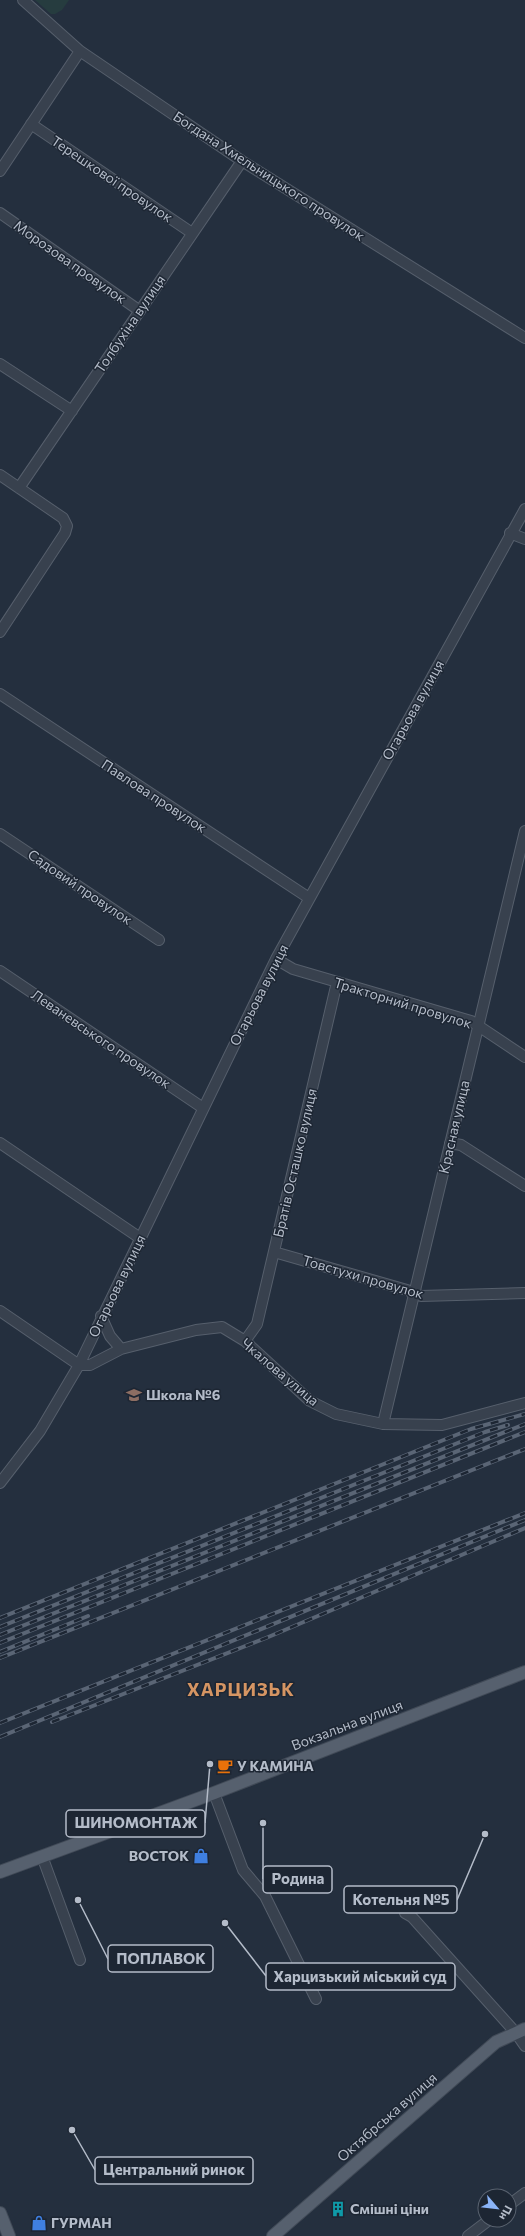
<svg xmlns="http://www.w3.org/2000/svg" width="525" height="2236" font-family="Commissioner,sans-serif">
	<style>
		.green { fill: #263c3f }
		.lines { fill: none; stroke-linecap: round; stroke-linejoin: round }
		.minor-casing { stroke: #565f6c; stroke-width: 12 }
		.major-casing { stroke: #414a57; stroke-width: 14 }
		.minor { stroke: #38414e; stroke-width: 10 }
		.major { stroke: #56606e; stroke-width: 12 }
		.rail-casing { stroke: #5a6575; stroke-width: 4 }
		.rail { stroke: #1d2633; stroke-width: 2.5; stroke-dasharray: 8; stroke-linecap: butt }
		.labels { text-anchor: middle; stroke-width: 3; stroke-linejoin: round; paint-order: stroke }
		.street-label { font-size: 14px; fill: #b4bcc9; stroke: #1d2633 }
		.poi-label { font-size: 14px; font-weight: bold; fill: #b4bcc9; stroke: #1d2633; text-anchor: start }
		.district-label { font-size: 18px; font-weight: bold; letter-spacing: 1px; fill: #d59563; stroke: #1d2633 }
		.leader { fill: none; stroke: #b4bcc9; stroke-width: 1.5 }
		.callout-dot { fill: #b4bcc9; stroke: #1d2633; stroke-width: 1.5 }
		.callout { fill: #1d2633; stroke: #b4bcc9; stroke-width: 1.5 }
		.callout-label { font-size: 15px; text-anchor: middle; font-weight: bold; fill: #b4bcc9 }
	</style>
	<rect width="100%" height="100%" fill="#242f3e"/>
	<path class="green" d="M 35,0 L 69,0 L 62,10 L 55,14 L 51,14 Z"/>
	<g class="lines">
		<defs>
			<path id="minor" d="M 23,0 L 80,51 L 242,161 L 525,338
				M 31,124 L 192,233
				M 0,171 L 80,51
				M 0,213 L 140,311
				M 0,364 L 72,411
				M 0,475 L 63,518 L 67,526 L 65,533 L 0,632
				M 19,488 L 242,161
				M 510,533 L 525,539
				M 0,694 L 309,898
				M 0,834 L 159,940
				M 276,959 L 293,969 L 471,1021 L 525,1057
				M 0,971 L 203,1108
				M 0,1143 L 140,1238
				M 450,1143 L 461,1145 L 525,1186
				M 274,1252 L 407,1290 L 421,1296 L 525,1293
				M 0,1311 L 79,1365 L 90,1365 L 121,1349
				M 101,1316 L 110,1336 L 121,1349 L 196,1330 L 222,1327 L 245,1341 L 310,1401 L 336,1414 L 383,1424 L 442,1425 L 525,1403
				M 245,1341 L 257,1324 L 337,982
				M 383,1424 L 525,831
				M 0,1483 L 40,1431 L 79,1365 L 276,959 L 525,509
				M 214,1793 L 243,1870 L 265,1896 L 316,1999
				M 42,1856 L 80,1960
				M 405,1913 L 412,1917 L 516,2033 L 525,2046
				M 509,2205 L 525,2193
				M 468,2236 L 489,2220"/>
			<path id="major" d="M 0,1872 L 214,1793 L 525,1672
				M 0,2213 L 9,2236
				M 273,2236 L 496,2042 L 525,2029"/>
		</defs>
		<use href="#minor" class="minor-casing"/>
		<use href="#major" class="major-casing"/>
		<use href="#minor" class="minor"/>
		<use href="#major" class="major"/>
		<defs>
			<path id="rail" d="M 0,1618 L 471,1429 L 525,1414
				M 0,1627 L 485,1432 L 508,1425
				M 0,1635 L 525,1424
				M 0,1643 L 525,1432
				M 0,1652 L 88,1616
				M 0,1658 L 525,1449
				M 52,1722 L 266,1638 L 525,1528
				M 0,1723 L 525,1513
				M 0,1737 L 525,1520"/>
		</defs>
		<use href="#rail" class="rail-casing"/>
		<use href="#rail" class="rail"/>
	</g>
	<defs>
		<symbol id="school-bare" viewBox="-9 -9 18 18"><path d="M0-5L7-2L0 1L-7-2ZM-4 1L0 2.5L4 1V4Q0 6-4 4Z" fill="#8d6e63" stroke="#1d2633" stroke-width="2.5" paint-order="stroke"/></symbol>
		<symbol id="cafe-bare" viewBox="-9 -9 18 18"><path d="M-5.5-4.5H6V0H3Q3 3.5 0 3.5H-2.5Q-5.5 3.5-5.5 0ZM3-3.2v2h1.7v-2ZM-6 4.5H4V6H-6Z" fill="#e8710a" stroke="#1d2633" stroke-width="2.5" paint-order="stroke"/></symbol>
		<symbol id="shop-bare" viewBox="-9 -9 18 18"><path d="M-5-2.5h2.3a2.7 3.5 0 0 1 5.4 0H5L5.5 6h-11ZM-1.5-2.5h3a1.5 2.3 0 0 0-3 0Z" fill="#3f7fe0" stroke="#1d2633" stroke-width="2.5" paint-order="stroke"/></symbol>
		<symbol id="building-bare" viewBox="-9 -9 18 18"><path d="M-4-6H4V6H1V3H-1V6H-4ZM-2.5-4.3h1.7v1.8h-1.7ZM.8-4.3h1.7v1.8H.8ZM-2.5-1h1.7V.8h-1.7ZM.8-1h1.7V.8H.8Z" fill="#0f9aa8" stroke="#1d2633" stroke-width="2.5" paint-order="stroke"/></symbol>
	</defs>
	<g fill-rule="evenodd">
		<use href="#school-bare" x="123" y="1384" width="22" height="22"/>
		<use href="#cafe-bare" x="214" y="1755" width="22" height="22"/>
		<use href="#shop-bare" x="190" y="1845" width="22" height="22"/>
		<use href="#building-bare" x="327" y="2198" width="22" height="22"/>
		<use href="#shop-bare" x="28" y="2212" width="22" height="22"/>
	</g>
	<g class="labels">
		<g class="street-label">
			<text transform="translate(269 176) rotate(33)" y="5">Богдана Хмельницького провулок</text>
			<text transform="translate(112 179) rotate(34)" y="5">Терешкової провулок</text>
			<text transform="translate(70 262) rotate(35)" y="5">Морозова провулок</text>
			<text transform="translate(130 324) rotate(-56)" y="5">Толбухіна вулиця</text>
			<text transform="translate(413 710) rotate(-61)" y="5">Огарьова вулиця</text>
			<text transform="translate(154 796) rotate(33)" y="5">Павлова провулок</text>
			<text transform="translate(80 887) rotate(34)" y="5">Садовий провулок</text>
			<text transform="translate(259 995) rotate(-63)" y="5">Огарьова вулиця</text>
			<text transform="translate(403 1003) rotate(17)" y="5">Тракторний провулок</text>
			<text transform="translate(101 1039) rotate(34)" y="5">Леваневського провулок</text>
			<text transform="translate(454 1127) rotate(-77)" y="5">Красная улица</text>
			<text transform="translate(295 1163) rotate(-77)" y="5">Братів Осташко вулиця</text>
			<text transform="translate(363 1277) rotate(16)" y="5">Товстухи провулок</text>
			<text transform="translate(117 1286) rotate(-64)" y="5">Огарьова вулиця</text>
			<text transform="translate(280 1372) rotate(40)" y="5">Чкалова улица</text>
			<text transform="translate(347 1725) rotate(-21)" y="5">Вокзальна вулиця</text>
			<text transform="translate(387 2117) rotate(-41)" y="5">Октябрська вулиця</text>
		</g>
		<g class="poi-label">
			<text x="146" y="1400">Школа №6</text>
			<text x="237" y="1771">У КАМИНА</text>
			<text x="189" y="1861" text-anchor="end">ВОСТОК</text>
			<text x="350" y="2214">Смішні ціни</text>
			<text x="51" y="2228">ГУРМАН</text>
		</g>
		<g class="district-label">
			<text x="241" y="1696">ХАРЦИЗЬК</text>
		</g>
	</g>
	<path class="leader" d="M210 1764L205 1823M263 1823L263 1879M485 1834L457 1900M78 1900L108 1959M225 1923L266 1976M72 2130L95 2170"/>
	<g class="callout-dot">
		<circle cx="210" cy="1764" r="4"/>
		<circle cx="263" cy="1823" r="4"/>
		<circle cx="485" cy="1834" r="4"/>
		<circle cx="78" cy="1900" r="4"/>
		<circle cx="225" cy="1923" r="4"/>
		<circle cx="72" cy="2130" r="4"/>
	</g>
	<g class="callout">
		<rect x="66" y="1810" width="139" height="27" rx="4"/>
		<rect x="263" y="1866" width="69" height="27" rx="4"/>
		<rect x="344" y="1886" width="113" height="27" rx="4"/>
		<rect x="108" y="1945" width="105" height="27" rx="4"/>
		<rect x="266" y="1963" width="189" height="27" rx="4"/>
		<rect x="95" y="2157" width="158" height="27" rx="4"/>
	</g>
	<g class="callout-label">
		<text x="136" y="1828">ШИНОМОНТАЖ</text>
		<text x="298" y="1884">Родина</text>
		<text x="401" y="1905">Котельня №5</text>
		<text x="161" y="1964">ПОПЛАВОК</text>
		<text x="360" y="1982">Харцизький міський суд</text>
		<text x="174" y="2175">Центральний ринок</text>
	</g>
	<g transform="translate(497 2208) rotate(118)"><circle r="19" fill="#1d2633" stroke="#59626f"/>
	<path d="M0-3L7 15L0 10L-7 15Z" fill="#8ab4f8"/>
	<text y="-6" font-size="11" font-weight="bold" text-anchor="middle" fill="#b4bcc9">Пн</text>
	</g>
</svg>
